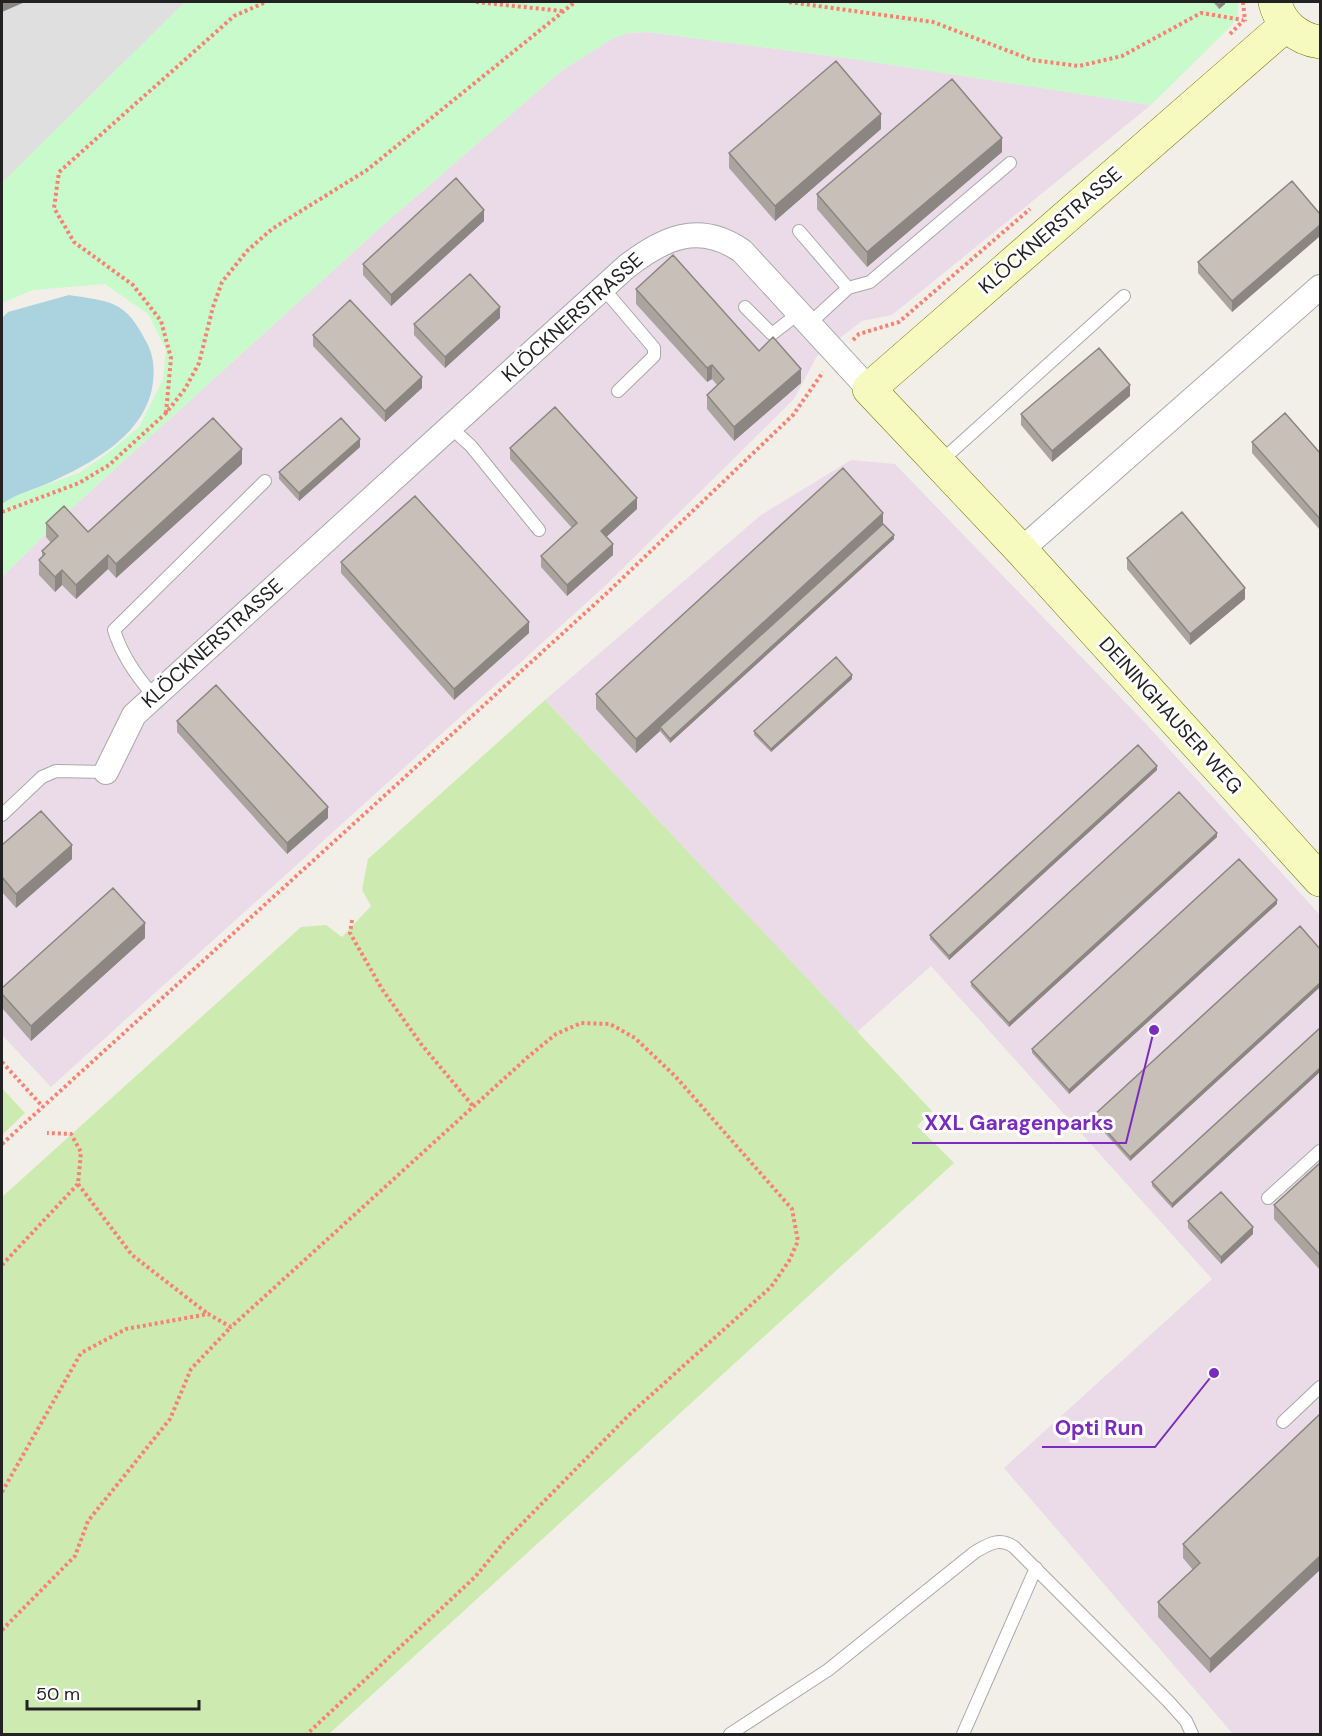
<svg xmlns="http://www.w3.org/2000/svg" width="1322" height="1736" font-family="'DM Sans',sans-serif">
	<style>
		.residential { fill: #e0dfdf }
		.industrial { fill: #ebdbe8 }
		.grass { fill: #cdebb0 }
		.park { fill: #c8facc }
		.water { fill: #aad3df }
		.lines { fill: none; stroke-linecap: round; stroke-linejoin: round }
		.lane-casing { stroke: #a9a9a9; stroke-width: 14 }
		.street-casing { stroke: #a9a9a9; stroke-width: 26 }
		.secondary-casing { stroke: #707d05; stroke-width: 34 }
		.path { stroke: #fa8072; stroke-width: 4; stroke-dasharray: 3 3; stroke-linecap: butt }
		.lane { stroke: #fff; stroke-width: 12 }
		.street { stroke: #fff; stroke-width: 24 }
		.secondary { stroke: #f7fabf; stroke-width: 33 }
		.wall { fill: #aba49e }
		.shaded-wall { fill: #8b8681 }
		.building { fill: #c7bfb8; stroke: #8b8681; stroke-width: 1.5 }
		.labels { text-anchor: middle; stroke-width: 6; stroke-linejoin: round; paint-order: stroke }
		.street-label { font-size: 20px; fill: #222; stroke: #fff }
		.leader { fill: none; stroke: #7b2cbf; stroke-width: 2 }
		.callout-dot { fill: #7b2cbf; stroke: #fff; stroke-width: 2 }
		.callout-label { font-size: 21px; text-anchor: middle; font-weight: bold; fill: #7b2cbf; stroke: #fff; stroke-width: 6; stroke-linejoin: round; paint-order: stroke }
	</style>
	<rect width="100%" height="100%" fill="#f2efe9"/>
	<path class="residential" d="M 2,2 L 185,2 L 2,183 Z"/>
	<path class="industrial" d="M 647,32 L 854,59 L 1151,105 L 892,315 L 862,321 L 817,356 L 794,399 L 605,586 L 51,1087 L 2,1035 L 2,577 L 73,507 L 382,226 L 561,71 L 610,40 L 627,33 Z
		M 851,460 L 895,464 L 1148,726 L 1320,915 L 1320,1734 L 1233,1734 L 1004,1468 L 1212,1279 L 931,966 L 857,1032 L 545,700 L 761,515 Z"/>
	<path class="grass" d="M 545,700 L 932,1111 L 917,1126 L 954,1163 L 329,1734 L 2,1734 L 2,1197 L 301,927 L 326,925 L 342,937 L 371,906 L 362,890 L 368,859 Z
		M 2,1088 L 25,1113 L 2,1135 Z"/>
	<path class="park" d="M 185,2 L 1238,2 L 1238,15 L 1231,26 L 1151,105 L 854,59 L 647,32 L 627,33 L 610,40 L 561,71 L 382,226 L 73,507 L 2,577 L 2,504 L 12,497 L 79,473 L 108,453 L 140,426 L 163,379 L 166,350 L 148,314 L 105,284 L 33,290 L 2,303 L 2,183 Z"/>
	<path class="water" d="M 69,295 C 114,302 126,301 148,345 C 155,360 155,377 151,393 C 139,438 90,464 51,482 C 34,490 17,493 2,504 L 2,318 L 8,312 Z"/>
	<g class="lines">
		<defs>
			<path id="lane" d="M 799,231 L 848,288
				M 603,288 L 654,348 L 654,356 L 618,391
				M 745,307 L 772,334 L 799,313
				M 809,324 L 848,288 L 870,282 L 1010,163
				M 450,427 L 471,446 L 539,530
				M 940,462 L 1124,296
				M 154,696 C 136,676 122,656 114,630 L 265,481
				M 2,815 L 42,777 L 56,771 L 106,772
				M 1268,1198 L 1320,1151
				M 1283,1422 L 1320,1387
				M 730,1734 L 828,1670 L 975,1552 C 989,1544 999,1537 1014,1547 L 1168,1701 L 1186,1721 L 1192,1734
				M 963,1734 L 1036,1568"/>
			<path id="street" d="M 1021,550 L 1320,287
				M 106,772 L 134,715 L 626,267 C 663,238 699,221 742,251 L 869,389"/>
			<path id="secondary" d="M 1275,2 C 1280,24 1298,39 1320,42
				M 1286,25 L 869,389 L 1021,550 L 1320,880"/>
		</defs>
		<use href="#lane" class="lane-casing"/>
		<use href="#street" class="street-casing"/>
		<use href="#secondary" class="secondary-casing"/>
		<path class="path" d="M 476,2 L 562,11
			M 789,2 L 933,22 L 1032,60 L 1079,66 L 1122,56 L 1201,13 L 1243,20
			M 1243,2 L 1245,21
			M 1230,34 L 1244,20
			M 853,340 L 859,334 L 899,322 L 1030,209
			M 166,413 L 171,358 L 161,321 L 133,285 L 74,242 L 54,208 L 59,172 L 234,16 L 266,2
			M 2,512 L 79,483 L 109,465 L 166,413 L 185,389 L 199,363 L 213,307 L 222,282 L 247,251 L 272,229 L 367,170 L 575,2
			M 352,920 L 350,933 L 382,989 L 421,1044 L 473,1106
			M 2,1062 L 43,1107
			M 2,1144 L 607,593 L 793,415 L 823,372
			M 78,1184 L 132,1255 L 208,1314
			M 2,1265 L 78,1184 L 81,1152 L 71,1134 L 47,1133
			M 2,1492 L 81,1353 L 126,1329 L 208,1314 L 231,1327 L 529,1056 L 556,1034 L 581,1023 L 610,1024 L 635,1038 L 675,1076 L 792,1209 L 798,1241 L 789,1261 L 771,1287 L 630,1414 L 505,1541 L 475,1577 L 307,1734
			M 2,1630 L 75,1556 L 88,1521 L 170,1419 L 191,1369 L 231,1327"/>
		<use href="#lane" class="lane"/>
		<use href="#street" class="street"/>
		<use href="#secondary" class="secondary"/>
	</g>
	<path class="wall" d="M 1213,2 L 1225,2 L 1225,4 L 1219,9 Z
		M 881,129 L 775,221 L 729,168 L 729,153 Z
		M 1002,152 L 867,267 L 817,209 L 817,194 Z
		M 1320,214 L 1320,236 L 1232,312 L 1198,273 L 1198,262 Z
		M 484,221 L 391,306 L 363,275 L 363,264 Z
		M 636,289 L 759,351 L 801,383 L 734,441 L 707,409 L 707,395 L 717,385 L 712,379 L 707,382 L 636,304 Z
		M 500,318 L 445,368 L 414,335 L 414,324 Z
		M 313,335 L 422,388 L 385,422 L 313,346 Z
		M 1130,396 L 1052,462 L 1021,425 L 1021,414 Z
		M 1252,442 L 1320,453 L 1320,530 L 1252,453 Z
		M 360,447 L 299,501 L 279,479 L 279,472 Z
		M 510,448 L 637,509 L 606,537 L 613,555 L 567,596 L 541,567 L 541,556 L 572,528 L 510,459 Z
		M 242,464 L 116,578 L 108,569 L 76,599 L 62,585 L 55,592 L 39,575 L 39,560 L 42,557 L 42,551 L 51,543 L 46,537 L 46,523 L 88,532 Z
		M 883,524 L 894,539 L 670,743 L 660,731 L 636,753 L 596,709 L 596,694 Z
		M 1127,558 L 1245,599 L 1190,645 L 1127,569 Z
		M 341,562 L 529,633 L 454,700 L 341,573 Z
		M 852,679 L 771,752 L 754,735 L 754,731 Z
		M 177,721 L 328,818 L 287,854 L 177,732 Z
		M 1157,770 L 949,960 L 930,939 L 930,935 Z
		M 1217,837 L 1009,1027 L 971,986 L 971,982 Z
		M 2,845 L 72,859 L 16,908 L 2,892 Z
		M 1277,904 L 1069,1094 L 1032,1053 L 1032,1049 Z
		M 145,938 L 31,1041 L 2,1008 L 2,988 Z
		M 1320,949 L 1320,987 L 1130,1161 L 1093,1120 L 1093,1116 Z
		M 1320,1028 L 1172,1208 L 1152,1186 L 1152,1182 Z
		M 1320,1163 L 1320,1270 L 1274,1219 L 1274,1205 Z
		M 1188,1221 L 1253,1234 L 1221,1264 L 1188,1228 Z
		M 1320,1414 L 1210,1673 L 1158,1617 L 1158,1602 L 1193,1570 L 1183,1558 L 1183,1544 Z"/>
	<path class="shaded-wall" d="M 2,2 L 25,2 L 2,12 Z
		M 1223,2 L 1225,2 L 1225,4 L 1219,9 L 1219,5 Z
		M 881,114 L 881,129 L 775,221 L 775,206 Z
		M 1002,138 L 1002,152 L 867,267 L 867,252 Z
		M 484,210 L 484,221 L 391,306 L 391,295 Z
		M 1320,225 L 1320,236 L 1232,312 L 1232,301 Z
		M 500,307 L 500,318 L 445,368 L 445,357 Z
		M 712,365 L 712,379 L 707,382 L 707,368 Z
		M 801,369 L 801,383 L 734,441 L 734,427 Z
		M 422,377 L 422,388 L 385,422 L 385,411 Z
		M 1130,385 L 1130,396 L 1052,462 L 1052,451 Z
		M 360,439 L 360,447 L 299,501 L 299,493 Z
		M 242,449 L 242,464 L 116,578 L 116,564 Z
		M 637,498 L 637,509 L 601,542 L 601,531 Z
		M 883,513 L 883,528 L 660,727 L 660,731 L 636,753 L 636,739 Z
		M 894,535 L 894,539 L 670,743 L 670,739 Z
		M 613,544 L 613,555 L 567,596 L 567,585 Z
		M 108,555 L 108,569 L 76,599 L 76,585 Z
		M 62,570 L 62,585 L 55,592 L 55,577 Z
		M 1245,588 L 1245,599 L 1190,645 L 1190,634 Z
		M 529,622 L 529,633 L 454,700 L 454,689 Z
		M 852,675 L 852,679 L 771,752 L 771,749 Z
		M 1157,766 L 1157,770 L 949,960 L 949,956 Z
		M 328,807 L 328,818 L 287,854 L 287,843 Z
		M 1217,833 L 1217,837 L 1009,1027 L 1009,1023 Z
		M 72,845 L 72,859 L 16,908 L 16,894 Z
		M 1277,900 L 1277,904 L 1069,1094 L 1069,1090 Z
		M 145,923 L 145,938 L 31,1041 L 31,1026 Z
		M 1320,983 L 1320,987 L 1130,1161 L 1130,1157 Z
		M 1320,1068 L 1320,1072 L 1172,1208 L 1172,1204 Z
		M 1253,1227 L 1253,1234 L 1221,1264 L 1221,1257 Z
		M 1320,1556 L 1320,1570 L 1210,1673 L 1210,1659 Z"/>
	<path class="building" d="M 1216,2 L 1223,2 L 1219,5 Z
		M 836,61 L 881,114 L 775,206 L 729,153 Z
		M 952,79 L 1002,138 L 867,252 L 817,194 Z
		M 456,178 L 484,210 L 391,295 L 363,264 Z
		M 1292,181 L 1320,214 L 1320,225 L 1232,301 L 1198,262 Z
		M 673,255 L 759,351 L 773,337 L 801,369 L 734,427 L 707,395 L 724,379 L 712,365 L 707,368 L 636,289 Z
		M 470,274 L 500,307 L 445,357 L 414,324 Z
		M 350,300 L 422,377 L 385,411 L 313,335 Z
		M 1099,348 L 1130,385 L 1052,451 L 1021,414 Z
		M 555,407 L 637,498 L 601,531 L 613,544 L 567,585 L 541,556 L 577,523 L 510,448 Z
		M 1285,413 L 1320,453 L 1320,519 L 1252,442 Z
		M 213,418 L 242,449 L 116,564 L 108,555 L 76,585 L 62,570 L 55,577 L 39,560 L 45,554 L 42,551 L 58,536 L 46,523 L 64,506 L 88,532 Z
		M 341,418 L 360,439 L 299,493 L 279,472 Z
		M 843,468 L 883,513 L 636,739 L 596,694 Z
		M 415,496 L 529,622 L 454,689 L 341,562 Z
		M 1182,512 L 1245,588 L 1190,634 L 1127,558 Z
		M 883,524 L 894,535 L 670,739 L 660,727 Z
		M 836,657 L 852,675 L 771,749 L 754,731 Z
		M 216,685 L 328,807 L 287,843 L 177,721 Z
		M 1138,745 L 1157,766 L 949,956 L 930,935 Z
		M 1179,792 L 1217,833 L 1009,1023 L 971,982 Z
		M 41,811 L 72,845 L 16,894 L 2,877 L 2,845 Z
		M 1239,859 L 1277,900 L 1069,1090 L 1032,1049 Z
		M 113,888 L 145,923 L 31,1026 L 2,994 L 2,988 Z
		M 1300,926 L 1320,949 L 1320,983 L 1130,1157 L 1093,1116 Z
		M 1320,1028 L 1320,1068 L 1172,1204 L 1152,1182 Z
		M 1320,1163 L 1320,1255 L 1274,1205 Z
		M 1221,1192 L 1253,1227 L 1221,1257 L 1188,1221 Z
		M 1320,1414 L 1320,1556 L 1210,1659 L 1158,1602 L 1200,1563 L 1183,1544 Z"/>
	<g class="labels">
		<g class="street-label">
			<text transform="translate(1050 230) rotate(-41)" y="7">KLÖCKNERSTRASSE</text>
			<text transform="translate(572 317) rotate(-42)" y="7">KLÖCKNERSTRASSE</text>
			<text transform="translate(212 643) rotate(-42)" y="7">KLÖCKNERSTRASSE</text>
			<text transform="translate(1171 715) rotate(48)" y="7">DEININGHAUSER WEG</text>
		</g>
	</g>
	<path class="leader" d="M1154 1030L1126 1143H912M1214 1373L1155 1447H1042"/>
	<g class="callout-dot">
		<circle cx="1154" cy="1030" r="6"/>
		<circle cx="1214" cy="1373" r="6"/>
	</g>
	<g class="callout-label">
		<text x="1019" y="1130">XXL Garagenparks</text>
		<text x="1099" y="1435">Opti Run</text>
	</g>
	<rect width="1322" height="1736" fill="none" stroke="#222222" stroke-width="6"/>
	<path d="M27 1700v9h172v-9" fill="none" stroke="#222222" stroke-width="3"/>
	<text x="36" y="1700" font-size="18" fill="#222222" stroke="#ffffff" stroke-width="4.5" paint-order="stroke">50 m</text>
</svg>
